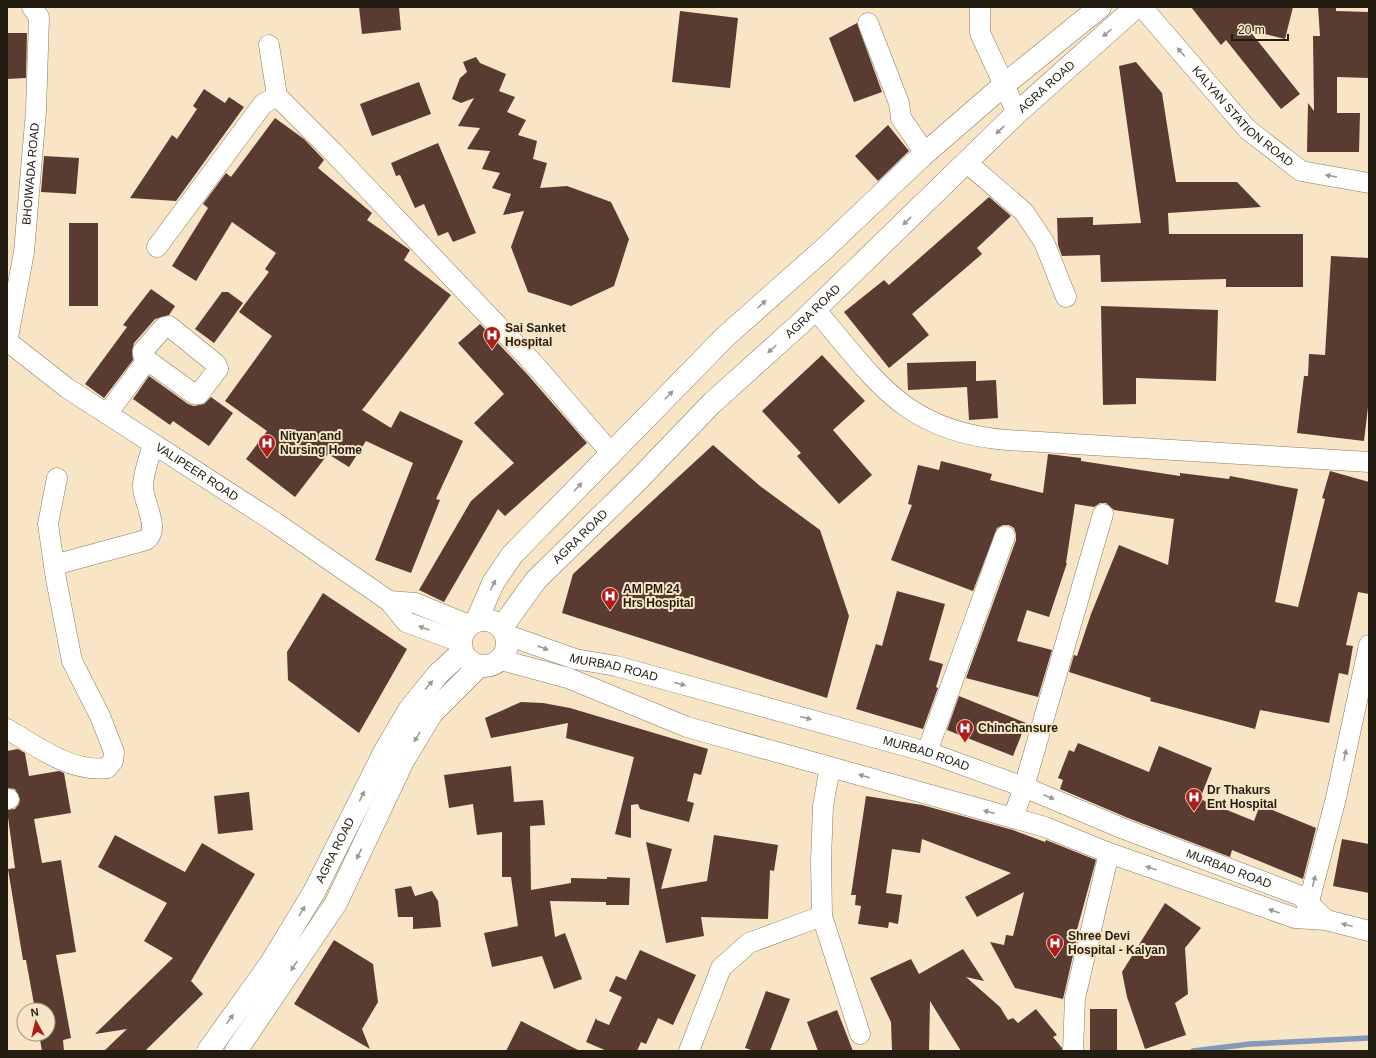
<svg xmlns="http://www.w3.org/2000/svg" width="1376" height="1058" font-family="Arial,sans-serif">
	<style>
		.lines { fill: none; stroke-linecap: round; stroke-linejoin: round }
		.stream { stroke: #8699b8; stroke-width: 5.5 }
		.building { fill: #593b31 }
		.minor-casing { stroke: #8b7b5e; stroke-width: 21 }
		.major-casing { stroke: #8b7b5e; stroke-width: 23 }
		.minor { stroke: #fff; stroke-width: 20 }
		.major { stroke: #fff; stroke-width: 22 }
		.oneway { fill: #9c9994 }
		.labels { text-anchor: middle; stroke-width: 4; stroke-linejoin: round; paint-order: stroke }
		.street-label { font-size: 12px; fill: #231d11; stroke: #f7e5c6 }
		.poi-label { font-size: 12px; font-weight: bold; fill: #231d11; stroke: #f7e5c6; text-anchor: start }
	</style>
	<rect width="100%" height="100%" fill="#f7e5c6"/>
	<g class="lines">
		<path class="stream" d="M 1193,1051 L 1250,1044 L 1369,1038"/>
	</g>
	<path class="building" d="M 359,7 L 399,7 L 401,30 L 362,34 Z
		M 1191,7 L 1293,7 L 1285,39 L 1249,30 L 1300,94 L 1281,109 L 1226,40 L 1221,45 Z
		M 1318,7 L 1336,7 L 1336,11 L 1369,12 L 1369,78 L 1337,77 L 1337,113 L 1360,113 L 1359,152 L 1307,152 L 1308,103 L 1314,111 L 1313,36 L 1320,36 Z
		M 680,11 L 738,18 L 730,88 L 672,82 Z
		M 857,23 L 882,92 L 854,102 L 829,38 Z
		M 7,33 L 27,33 L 26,78 L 7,79 Z
		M 476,57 L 480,63 L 506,74 L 499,91 L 515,97 L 507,112 L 526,120 L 518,135 L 537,141 L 533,159 L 547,163 L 540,188 L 567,186 L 611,202 L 629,239 L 614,286 L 571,306 L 528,292 L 511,247 L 524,211 L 503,215 L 511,194 L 492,188 L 500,173 L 482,169 L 490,151 L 467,149 L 480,128 L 458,126 L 474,98 L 461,103 L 452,99 L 460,78 L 467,72 L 463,62 Z
		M 1136,62 L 1162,93 L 1176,182 L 1237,182 L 1261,207 L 1168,213 L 1169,234 L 1303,234 L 1303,287 L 1226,287 L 1226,279 L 1101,282 L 1100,255 L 1062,256 L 1058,245 L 1057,218 L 1093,217 L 1093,225 L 1141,223 L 1119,66 Z
		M 419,82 L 431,114 L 372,136 L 360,104 Z
		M 204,89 L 225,103 L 229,97 L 244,107 L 176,201 L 130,198 L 172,135 L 177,139 L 197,109 L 193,106 Z
		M 275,118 L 304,139 L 324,160 L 318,168 L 372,213 L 367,220 L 410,250 L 404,260 L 451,295 L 362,410 L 391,428 L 400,411 L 463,441 L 436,499 L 440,500 L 411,573 L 375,560 L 413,463 L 366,441 L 349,467 L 328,454 L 295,497 L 246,459 L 267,431 L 225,401 L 272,336 L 239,312 L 269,272 L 265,269 L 276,253 L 232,222 L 196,281 L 172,266 L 208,208 L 203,204 L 226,173 L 231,177 Z
		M 888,125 L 909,151 L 878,181 L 855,156 Z
		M 438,143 L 476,233 L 453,242 L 448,232 L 438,236 L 424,204 L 415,208 L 400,175 L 396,176 L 391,163 Z
		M 44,156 L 79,158 L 76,194 L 41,192 Z
		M 989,197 L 1011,216 L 977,248 L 982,254 L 912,314 L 929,335 L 889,368 L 844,312 L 884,280 L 889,285 Z
		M 69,223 L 98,223 L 98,306 L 69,306 Z
		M 1331,256 L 1369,258 L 1369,399 L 1364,441 L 1297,433 L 1304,376 L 1308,376 L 1309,354 L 1325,355 Z
		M 151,289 L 175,306 L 169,315 L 155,319 L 134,343 L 132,351 L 133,360 L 104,398 L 85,384 L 127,327 L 123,325 Z
		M 222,292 L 228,292 L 243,303 L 214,343 L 195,329 Z
		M 1101,306 L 1218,310 L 1216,381 L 1136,378 L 1136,404 L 1103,405 Z
		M 480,324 L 527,374 L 587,443 L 505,516 L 498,509 L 444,602 L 419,590 L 471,501 L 514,463 L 474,423 L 504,394 L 458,343 Z
		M 822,355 L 865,401 L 833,430 L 872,475 L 839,504 L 797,456 L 801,453 L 762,411 Z
		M 976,361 L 976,381 L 996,380 L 998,418 L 969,420 L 967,387 L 908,390 L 907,363 Z
		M 149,376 L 188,404 L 194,406 L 204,404 L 211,397 L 233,413 L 209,446 L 173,421 L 170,425 L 133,399 Z
		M 713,445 L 760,486 L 820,530 L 849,616 L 827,698 L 562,613 L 573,574 Z
		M 1048,454 L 1081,458 L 1081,461 L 1180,476 L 1180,473 L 1229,479 L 1230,476 L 1298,489 L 1275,602 L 1298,607 L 1325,499 L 1322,498 L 1330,471 L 1369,482 L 1369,594 L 1358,592 L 1346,645 L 1353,646 L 1348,675 L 1339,673 L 1329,723 L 1260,710 L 1255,729 L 1150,701 L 1151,698 L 1069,672 L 1074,655 L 1077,656 L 1091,614 L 1119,545 L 1168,565 L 1174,519 L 1114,510 L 1106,503 L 1100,503 L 1094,507 L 1075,504 L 1066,563 L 1067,563 L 1049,617 L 1027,610 L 1017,641 L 1052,650 L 1038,697 L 966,678 L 1016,540 L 1016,534 L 1014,528 L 1009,525 L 1003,525 L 997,528 L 973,591 L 891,560 L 912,505 L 908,504 L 918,465 L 939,470 L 941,461 L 992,474 L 990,480 L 1043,493 Z
		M 897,591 L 945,604 L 929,660 L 943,664 L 936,687 L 938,688 L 923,729 L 856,709 L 876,644 L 882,646 Z
		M 323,593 L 407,649 L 359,733 L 288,680 L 287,652 Z
		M 959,696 L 1026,723 L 1013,756 L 947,730 Z
		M 521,702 L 543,703 L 570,708 L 708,749 L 701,775 L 694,773 L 687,801 L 694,803 L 689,822 L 640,809 L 638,804 L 631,805 L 631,838 L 615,834 L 634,757 L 566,738 L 568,723 L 491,738 L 485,718 Z
		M 1078,743 L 1149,772 L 1159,746 L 1212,768 L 1200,799 L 1254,821 L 1260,805 L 1316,828 L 1303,879 L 1232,850 L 1230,857 L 1128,818 L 1060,789 L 1063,780 L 1058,778 L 1069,750 L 1074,752 Z
		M 18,749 L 25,753 L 29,776 L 59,771 L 64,773 L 71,813 L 34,819 L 42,863 L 61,860 L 76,952 L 56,955 L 71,1038 L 63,1040 L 64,1051 L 42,1051 L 39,1034 L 48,1034 L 48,1010 L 35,1010 L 26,960 L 23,960 L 8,869 L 15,868 L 7,810 L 15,809 L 19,804 L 20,799 L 15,789 L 7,788 L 7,751 Z
		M 511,766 L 514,802 L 543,800 L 545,825 L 530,826 L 531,890 L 571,883 L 571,878 L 607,879 L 607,877 L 630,878 L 629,905 L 606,905 L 606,902 L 550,901 L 555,937 L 565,933 L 582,979 L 554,989 L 542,956 L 492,967 L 484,933 L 518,926 L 511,877 L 502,877 L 502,832 L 477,835 L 473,804 L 449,808 L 444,775 Z
		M 249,792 L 253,830 L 218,834 L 214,796 Z
		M 866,796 L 922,805 L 1013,830 L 1045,842 L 1046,840 L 1096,860 L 1075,937 L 1077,938 L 1063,999 L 1015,988 L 990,942 L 1004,945 L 1006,935 L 1013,936 L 1024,892 L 977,917 L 965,897 L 1011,873 L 922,839 L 920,853 L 892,849 L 886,893 L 902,895 L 898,924 L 889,922 L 888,928 L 858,924 L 861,906 L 855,905 L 856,895 L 851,895 Z
		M 115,835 L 185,872 L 202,843 L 255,874 L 191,981 L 203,994 L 145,1051 L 104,1051 L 127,1029 L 95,1034 L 173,958 L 144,941 L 167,903 L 98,867 Z
		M 714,835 L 778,845 L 774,871 L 770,870 L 768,919 L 701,917 L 704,936 L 666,943 L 646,842 L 672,849 L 661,889 L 707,881 Z
		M 1342,839 L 1369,844 L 1369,893 L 1333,886 Z
		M 411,886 L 415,896 L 432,891 L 438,901 L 441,927 L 413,929 L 413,917 L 398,917 L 395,889 Z
		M 1165,903 L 1201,928 L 1185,948 L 1188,994 L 1175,1003 L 1186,1035 L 1145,1049 L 1127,997 L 1122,972 Z
		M 334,940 L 373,964 L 378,1002 L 362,1029 L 370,1049 L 294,1004 Z
		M 963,949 L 984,981 L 966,977 L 1000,1007 L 1008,1020 L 1013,1018 L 1018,1023 L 1036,1009 L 1057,1035 L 1053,1037 L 1062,1048 L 1062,1051 L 961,1051 L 930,1001 L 929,1051 L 892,1051 L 891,1022 L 870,978 L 911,959 L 919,974 Z
		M 640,950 L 696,975 L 673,1025 L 658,1018 L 646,1044 L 641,1042 L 637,1051 L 607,1051 L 586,1042 L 596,1018 L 597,1020 L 609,1025 L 622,997 L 609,991 L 616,976 L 626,980 Z
		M 766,991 L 790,999 L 770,1051 L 754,1051 L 745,1048 Z
		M 1090,1009 L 1117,1009 L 1117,1051 L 1090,1051 Z
		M 837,1010 L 853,1051 L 818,1051 L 807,1022 Z
		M 521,1021 L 580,1051 L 506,1051 Z"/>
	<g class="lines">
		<defs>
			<g id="minor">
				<path d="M 980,7 L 980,33 L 1017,113"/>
				<path id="s1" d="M 1142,7 L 1247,129 L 1301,171 L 1369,183"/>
				<path d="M 868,23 L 899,103 L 901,118 L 925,153"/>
				<path d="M 269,45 L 277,96 L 333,152 L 536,366 L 611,453"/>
				<path d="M 966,162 L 1024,212 L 1044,242 L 1066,297"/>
				<path d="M 157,247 L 263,104 L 277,96"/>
				<path d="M 815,309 C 876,381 905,432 1007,440 L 1369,462"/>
				<path id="s2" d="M 7,341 L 67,388 L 276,523 L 389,601 L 406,622 L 460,642"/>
				<path id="s3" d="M 7,343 L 24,252 L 36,111 L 39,17 L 32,7"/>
				<path d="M 107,414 L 147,360 L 194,394 L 199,394 L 218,369 L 216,364 L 169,326 L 164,327 L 143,351 L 143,355 L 147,360"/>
				<path d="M 54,565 L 146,540 C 162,529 141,499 143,484 C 144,471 150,456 153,444"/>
				<path d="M 389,601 L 415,603 L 469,625"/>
				<path id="s4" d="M 507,635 L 575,659 L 616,666 L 927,752 L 1024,787 L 1124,829 L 1301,896 L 1326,920"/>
				<path d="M 501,660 L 568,678 L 687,727 L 1045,827 L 1109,853 L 1295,918 L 1326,920 L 1369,931"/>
				<path d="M 7,729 C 36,746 72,773 107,768 L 113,761 L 114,752 L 100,716 L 72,661 L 56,579 L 48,524 L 57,478"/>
				<path d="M 927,752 L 1005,536"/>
				<path d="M 830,767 L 823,806 L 821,860 L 822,916 L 860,1034"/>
				<path d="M 7,799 L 9,799"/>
				<path d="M 1013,818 L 1024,787 L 1103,514"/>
				<path d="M 1306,913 L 1336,798 L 1369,645"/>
				<path d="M 689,1051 L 721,968 L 749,943 L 822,916"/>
				<path d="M 1073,1051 L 1075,998 L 1109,853"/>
			</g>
			<g id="major">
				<circle cx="484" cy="643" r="23"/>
				<path d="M 477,620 L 493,583 L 512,555 L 726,336 L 824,249 L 922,156 L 1005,84 L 1100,7"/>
				<path id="s5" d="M 502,627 L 536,580 L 638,480 L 712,403 L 802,322 L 1017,113 L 1136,7"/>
				<path id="s6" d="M 208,1051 L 271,963 L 314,892 L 386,749 L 409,710 L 438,674 L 462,652"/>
				<path d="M 236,1051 L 336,903 L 403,761 L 432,713 L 479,666"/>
			</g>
		</defs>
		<use href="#minor" class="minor-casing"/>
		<use href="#major" class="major-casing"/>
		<use href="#minor" class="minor"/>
		<use href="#major" class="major"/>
	</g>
	<defs><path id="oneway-solid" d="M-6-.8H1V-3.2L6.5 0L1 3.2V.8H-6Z"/></defs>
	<g class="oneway">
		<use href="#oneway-solid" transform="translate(1107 33) rotate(138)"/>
		<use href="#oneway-solid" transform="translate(1181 52) rotate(-131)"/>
		<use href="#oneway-solid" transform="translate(1000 130) rotate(136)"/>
		<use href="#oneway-solid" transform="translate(1331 176) rotate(-170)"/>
		<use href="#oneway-solid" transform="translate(907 221) rotate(136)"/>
		<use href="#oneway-solid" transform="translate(762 304) rotate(-43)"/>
		<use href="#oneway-solid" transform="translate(772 349) rotate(138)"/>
		<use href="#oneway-solid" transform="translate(669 395) rotate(-46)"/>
		<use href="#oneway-solid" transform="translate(578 487) rotate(-46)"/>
		<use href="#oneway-solid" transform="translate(493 585) rotate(-63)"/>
		<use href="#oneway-solid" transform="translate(424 628) rotate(-160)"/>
		<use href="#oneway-solid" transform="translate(543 648) rotate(20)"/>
		<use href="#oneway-solid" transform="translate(680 684) rotate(15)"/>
		<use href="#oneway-solid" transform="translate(429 685) rotate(-50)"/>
		<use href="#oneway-solid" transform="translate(806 718) rotate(15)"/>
		<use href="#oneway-solid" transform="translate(417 737) rotate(121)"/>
		<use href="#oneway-solid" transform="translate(1345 755) rotate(-78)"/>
		<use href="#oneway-solid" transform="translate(864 776) rotate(-164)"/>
		<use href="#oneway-solid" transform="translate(362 796) rotate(-63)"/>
		<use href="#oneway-solid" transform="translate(1049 797) rotate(23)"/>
		<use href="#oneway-solid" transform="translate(989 812) rotate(-165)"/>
		<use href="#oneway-solid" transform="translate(359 854) rotate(115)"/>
		<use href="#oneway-solid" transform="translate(1151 868) rotate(-161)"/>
		<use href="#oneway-solid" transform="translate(1314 881) rotate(-76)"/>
		<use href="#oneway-solid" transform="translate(302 911) rotate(-59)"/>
		<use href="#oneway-solid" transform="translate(1274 911) rotate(-161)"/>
		<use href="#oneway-solid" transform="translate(1347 925) rotate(-165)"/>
		<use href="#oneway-solid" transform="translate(294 966) rotate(124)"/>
		<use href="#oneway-solid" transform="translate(230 1019) rotate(-54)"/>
	</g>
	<defs>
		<symbol id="hospital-pin" viewBox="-11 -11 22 30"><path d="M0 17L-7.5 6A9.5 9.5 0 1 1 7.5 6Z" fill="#ae1d19" stroke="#f7e5c6"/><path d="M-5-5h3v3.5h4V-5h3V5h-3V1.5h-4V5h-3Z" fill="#fff"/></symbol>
	</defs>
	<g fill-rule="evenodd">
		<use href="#hospital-pin" x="482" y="325" width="20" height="27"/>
		<use href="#hospital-pin" x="257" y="433" width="20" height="27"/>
		<use href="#hospital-pin" x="600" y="586" width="20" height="27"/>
		<use href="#hospital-pin" x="955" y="718" width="20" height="27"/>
		<use href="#hospital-pin" x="1184" y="787" width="20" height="27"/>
		<use href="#hospital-pin" x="1045" y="933" width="20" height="27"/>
	</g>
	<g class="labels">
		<g class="street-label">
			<text dy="4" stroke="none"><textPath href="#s5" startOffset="768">AGRA ROAD</textPath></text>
			<text dy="4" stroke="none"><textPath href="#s1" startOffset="149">KALYAN STATION ROAD</textPath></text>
			<text dy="4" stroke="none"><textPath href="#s3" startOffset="171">BHOIWADA ROAD</textPath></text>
			<text dy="4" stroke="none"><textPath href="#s5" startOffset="444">AGRA ROAD</textPath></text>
			<text dy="4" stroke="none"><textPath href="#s2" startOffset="231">VALIPEER ROAD</textPath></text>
			<text dy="4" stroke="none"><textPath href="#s5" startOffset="120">AGRA ROAD</textPath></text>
			<text dy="4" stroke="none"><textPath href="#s4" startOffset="112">MURBAD ROAD</textPath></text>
			<text dy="4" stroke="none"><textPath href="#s4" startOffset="436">MURBAD ROAD</textPath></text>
			<text dy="4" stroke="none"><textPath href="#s6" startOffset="238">AGRA ROAD</textPath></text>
			<text dy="4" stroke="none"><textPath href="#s4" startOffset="760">MURBAD ROAD</textPath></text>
		</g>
		<g class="poi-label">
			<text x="505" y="332">Sai Sanket<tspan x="505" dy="14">Hospital</tspan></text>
			<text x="280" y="440">Nityan and<tspan x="280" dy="14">Nursing Home</tspan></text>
			<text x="623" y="593">AM PM 24<tspan x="623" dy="14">Hrs Hospital</tspan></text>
			<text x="978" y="732">Chinchansure</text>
			<text x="1207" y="794">Dr Thakurs<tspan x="1207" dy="14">Ent Hospital</tspan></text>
			<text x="1068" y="940">Shree Devi<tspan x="1068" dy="14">Hospital - Kalyan</tspan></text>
		</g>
	</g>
	<rect width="1376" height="1058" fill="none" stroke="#231d11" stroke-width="16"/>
	<g transform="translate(36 1022) rotate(352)"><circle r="19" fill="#f7e5c6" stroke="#a2957e"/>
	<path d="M0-3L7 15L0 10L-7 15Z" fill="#ae1d19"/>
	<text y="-6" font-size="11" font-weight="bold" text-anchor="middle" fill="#231d11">N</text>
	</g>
	<path d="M1232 34v6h56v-6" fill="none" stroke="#231d11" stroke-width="2"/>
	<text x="1238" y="34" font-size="12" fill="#231d11" stroke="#f7e5c6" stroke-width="3" paint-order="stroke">20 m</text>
</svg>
